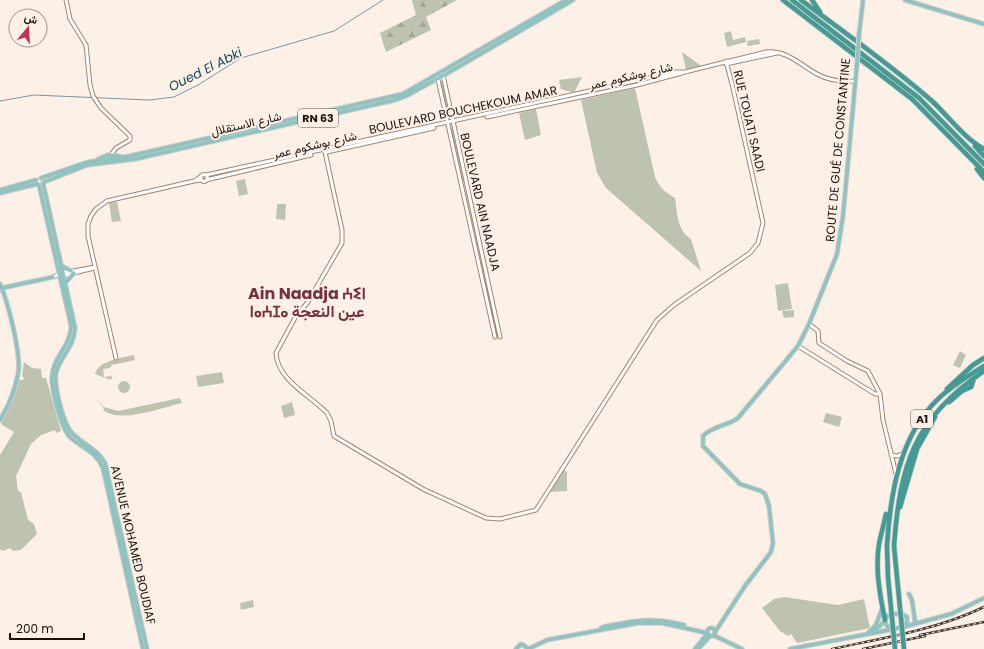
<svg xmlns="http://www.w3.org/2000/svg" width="984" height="649" font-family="Poppins,Vazirmatn,'Noto Sans Tifinagh',sans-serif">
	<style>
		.green { fill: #bdc3af }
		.forest { fill: url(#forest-firs) }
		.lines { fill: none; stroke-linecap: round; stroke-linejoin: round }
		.stream { stroke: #7c959c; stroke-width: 1 }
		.minor-casing { stroke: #a1846e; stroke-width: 5 }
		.major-casing { stroke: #d2cfce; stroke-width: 5.5 }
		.highway-casing { stroke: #d2cfce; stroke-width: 6 }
		.minor { stroke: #fff; stroke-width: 3 }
		.major { stroke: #8ec3bf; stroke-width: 3.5 }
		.highway { stroke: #439b94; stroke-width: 4.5 }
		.rail-casing { stroke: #463b32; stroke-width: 2.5 }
		.rail { stroke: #fdf0e7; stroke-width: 1; stroke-dasharray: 3; stroke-linecap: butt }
		.major-bridge-casing { stroke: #d2cfce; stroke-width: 5.5; stroke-linecap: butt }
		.highway-bridge-casing { stroke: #d2cfce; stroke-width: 6; stroke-linecap: butt }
		.major-bridge { stroke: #8ec3bf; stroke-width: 3.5 }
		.highway-bridge { stroke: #439b94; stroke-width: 4.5 }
		.labels { text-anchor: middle; stroke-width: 4; stroke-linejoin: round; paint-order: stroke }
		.shield { fill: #fdf0e7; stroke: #60544c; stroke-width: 1 }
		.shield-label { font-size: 11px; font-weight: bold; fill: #1c1109 }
		.street-label { font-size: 12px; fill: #1c1109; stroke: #fdf0e7 }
		.water-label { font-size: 13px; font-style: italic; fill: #104a58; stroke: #fdf0e7 }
		.district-label { font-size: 16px; font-weight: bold; fill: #77303e; stroke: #fdf0e7 }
	</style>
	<defs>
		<pattern id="forest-firs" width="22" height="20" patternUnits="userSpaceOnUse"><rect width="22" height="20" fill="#bdc3af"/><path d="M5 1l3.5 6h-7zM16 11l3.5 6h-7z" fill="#a2a695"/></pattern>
	</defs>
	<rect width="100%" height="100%" fill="#fdf0e7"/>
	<path class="green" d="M 731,31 L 733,40 L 745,37 L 746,42 L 727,47 L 724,33 Z
		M 759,39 L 760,44 L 748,46 L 747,41 Z
		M 682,52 L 700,65 L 700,67 L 686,70 Z
		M 582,77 L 574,93 L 561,89 L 559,80 Z
		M 440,82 L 442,82 L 451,120 L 449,120 Z
		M 635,88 L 655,177 C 659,187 666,193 675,198 C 677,213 677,230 691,239 L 701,271 L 606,188 L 597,173 L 581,100 Z
		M 536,109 L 541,135 L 525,140 L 519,113 Z
		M 450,128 L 452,128 L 464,180 L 463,181 Z
		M 245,179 L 248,194 L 239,196 L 236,181 Z
		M 117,202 L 121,221 L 112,222 L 109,203 Z
		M 277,204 L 286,204 L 285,220 L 276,219 Z
		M 788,283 L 792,309 L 778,311 L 775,285 Z
		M 794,310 L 794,317 L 784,318 L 782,311 Z
		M 960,351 L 966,355 L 960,368 L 953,365 Z
		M 134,355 L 135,360 L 112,365 L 110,368 L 103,369 L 104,377 L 112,376 L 111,380 L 95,374 C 99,360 122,358 134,355 Z
		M 24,362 L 32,368 L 41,369 L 42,378 L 46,378 L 61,431 L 56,433 L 55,430 L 41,435 L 31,444 L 16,476 L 18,491 L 21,492 L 28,520 L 34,524 L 37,534 L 21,550 L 13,551 L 10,548 L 3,551 L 0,549 L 0,455 L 14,432 L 1,424 L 19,380 L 23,380 L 24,378 L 22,376 Z
		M 222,372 L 224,383 L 198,387 L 196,376 Z
		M118 387a6 6 0 1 1 12 0a6 6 0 1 1-12 0Z
		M 94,396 L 104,407 L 118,411 L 180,398 L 182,403 C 160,408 123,423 104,411 L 103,407 Z
		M 292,402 L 295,415 L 284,418 L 281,406 Z
		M 826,413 L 842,417 L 839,427 L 823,422 Z
		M 564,470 L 567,472 L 567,491 L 550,492 Z
		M 784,597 L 838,605 L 864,599 L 870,628 L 797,643 L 791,634 L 788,636 L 780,631 L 762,608 L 774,599 Z
		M 253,600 L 254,607 L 241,610 L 240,603 Z"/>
	<path class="forest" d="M 412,0 L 457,0 L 426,17 L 431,30 L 386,52 L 380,33 L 416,15 Z"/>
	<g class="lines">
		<path class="stream" d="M 0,101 L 34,95 L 149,100 L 174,97 L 198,85 L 241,58 L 334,31 L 383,0"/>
		<defs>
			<path id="minor" d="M 66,0 L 70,19 L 86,45 L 90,85 L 93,96 L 101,108 L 130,136 L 130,140 L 116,148 L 111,155
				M 726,64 L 777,53
				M 437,75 L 495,337
				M 443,75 L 500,337
				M 487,117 L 637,85 L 682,73
				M 325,152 L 342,230 L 342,243 L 308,302 L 296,316 L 276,353 C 277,380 311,396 327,413 L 331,421 L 334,436 L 423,489 L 486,518 L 500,519 L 536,510 L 657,320 L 674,305 L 750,253 L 758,243 L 763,223 L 733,88 L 726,61
				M 327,152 L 434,128
				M200.5 178a3.5 3.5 0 1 1 7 0a3.5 3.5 0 1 1-7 0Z
				M 206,175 L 676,72 L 685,72 L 766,52 C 788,50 800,65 817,74 C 828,80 842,82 855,81
				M 200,177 L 194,181 L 202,180
				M 206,180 L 311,155
				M 62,276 L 94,268
				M 53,277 L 63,273 L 95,267
				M 809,324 L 818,331 L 819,343 L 847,361 L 868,371 L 880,394 L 883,420 L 896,474
				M 798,346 L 875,394 L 880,394
				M 116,358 L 88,236 L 88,224 L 91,216 L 96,209 L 107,201 L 194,181
				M 891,455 L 898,456 L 904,453"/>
			<path id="major" d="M 905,0 L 984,24
				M 859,35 L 863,0
				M 98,159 L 108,155 L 119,156
				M 41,178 L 88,162 L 130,156 L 403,94 L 566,0
				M 44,182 L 87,165 L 135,159 L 395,100 L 406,96 L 446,74 L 573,0
				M 43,183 L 75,328 C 74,348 60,356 56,373 C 54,386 63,425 73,434 C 84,445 97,449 105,463 L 147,649
				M 39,185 L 71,325 C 72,345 53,357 52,376 C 51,389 61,428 70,437 C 83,449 95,450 103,468 L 143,649
				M 0,190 L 36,180
				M 0,193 L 37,184
				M 62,266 L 71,271
				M 65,283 L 74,273
				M 0,284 C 8,302 22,356 18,374 C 15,390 8,407 0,420
				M 2,288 L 53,277
				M 909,594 L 912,600 L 915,621
				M 900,613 L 907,617 L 907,622 L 905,626 L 894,629 L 887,626 L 885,621 L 887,616 Z
				M 903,627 L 951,614 L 984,598
				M707 632a4 4 0 1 1 8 0a4 4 0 1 1-8 0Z
				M 601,628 C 606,625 614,625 619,624 C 643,619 662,619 684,625
				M 715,632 L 745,586 L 771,552 L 773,543 L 769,506 L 765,494 L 761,491 L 740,484 L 703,446 L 703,436 C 712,426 727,426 738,418 L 798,346 L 809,324 L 837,254 L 843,216 L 857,64
				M 872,633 L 885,621
				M 867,634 L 876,625 L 882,609
				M 713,635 L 742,649
				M 516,649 L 521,644 L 525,646 L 527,649
				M 528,649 L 547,640 L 638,623 L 662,623 L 707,633
				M 695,649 L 707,634
				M 698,649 L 710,636
				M 790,649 L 894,629"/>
			<path id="highway" d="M 783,0 L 912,99 L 984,172
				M 792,0 L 919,98 L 984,164
				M 801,0 C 845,33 891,65 932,101 C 949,117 964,138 984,149
				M 812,0 L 820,12
				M 975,146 L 984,156
				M 977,169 L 984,178
				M 947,389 L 973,365 L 984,358
				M 949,402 L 962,391 L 971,387 L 974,378
				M 900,507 L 917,449 L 935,417
				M 887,546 C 890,496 899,437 937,400 C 951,386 968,376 984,366
				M 894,546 C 900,465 914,418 984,371
				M 885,620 C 880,596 875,569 879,544 C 881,534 884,524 886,514"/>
		</defs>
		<use href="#minor" class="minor-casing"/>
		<use href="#major" class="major-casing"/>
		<use href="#highway" class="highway-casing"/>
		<use href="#minor" class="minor"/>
		<use href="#major" class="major"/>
		<use href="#highway" class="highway"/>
		<defs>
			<path id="rail" d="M 920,635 L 984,622
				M 832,649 C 883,638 936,630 984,607
				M 863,649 L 925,636"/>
		</defs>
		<use href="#rail" class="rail-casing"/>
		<use href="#rail" class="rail"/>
		<defs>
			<path id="major-bridge" d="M 857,64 L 859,35"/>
			<path id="highway-bridge" d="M 887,546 L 888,577 L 895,649
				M 894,546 L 904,649"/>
		</defs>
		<use href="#major-bridge" class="major-bridge-casing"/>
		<use href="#highway-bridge" class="highway-bridge-casing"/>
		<use href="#major-bridge" class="major-bridge"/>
		<use href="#highway-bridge" class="highway-bridge"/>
	</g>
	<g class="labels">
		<g class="shield">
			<rect x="298" y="109" width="40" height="18" rx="3"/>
			<rect x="911" y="410" width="22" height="18" rx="3"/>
		</g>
		<g class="shield-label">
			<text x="318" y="122">RN 63</text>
			<text x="922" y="423">A1</text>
		</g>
		<g class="street-label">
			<text transform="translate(631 76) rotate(-13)" y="4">شارع بوشكوم عمر</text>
			<text transform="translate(463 110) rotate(-12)" y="4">BOULEVARD BOUCHEKOUM AMAR</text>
			<text transform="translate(749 121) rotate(77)" y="4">RUE TOUATI SAADI</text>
			<text transform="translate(246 124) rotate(-13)" y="4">شارع الاستقلال</text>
			<text transform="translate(315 145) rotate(-13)" y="4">شارع بوشكوم عمر</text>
			<text transform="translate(838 150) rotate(-85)" y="4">ROUTE DE GUÉ DE CONSTANTINE</text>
			<text transform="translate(480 202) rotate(77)" y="4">BOULEVARD AIN NAADJA</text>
			<text transform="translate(133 545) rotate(77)" y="4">AVENUE MOHAMED BOUDIAF</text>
		</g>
		<g class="water-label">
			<text transform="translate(205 69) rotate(-27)" y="5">Oued El Abki</text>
		</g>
		<g class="district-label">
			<text x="307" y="299">Ain Naadja ⵄⵉⵏ<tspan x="307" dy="18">ⵏⴰⵄⵊⴰ عين النعجة</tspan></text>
		</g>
	</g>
	<g transform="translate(28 28) rotate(18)"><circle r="19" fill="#fdf0e7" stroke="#a3978e"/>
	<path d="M0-3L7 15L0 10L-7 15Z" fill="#c23358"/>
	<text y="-6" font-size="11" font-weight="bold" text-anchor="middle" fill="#1c1109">ش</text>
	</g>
	<path d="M10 633v6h74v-6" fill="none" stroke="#1c1109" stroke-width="2"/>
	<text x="16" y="633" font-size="12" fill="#1c1109" stroke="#fdf0e7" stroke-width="3" paint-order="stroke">200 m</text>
</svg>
